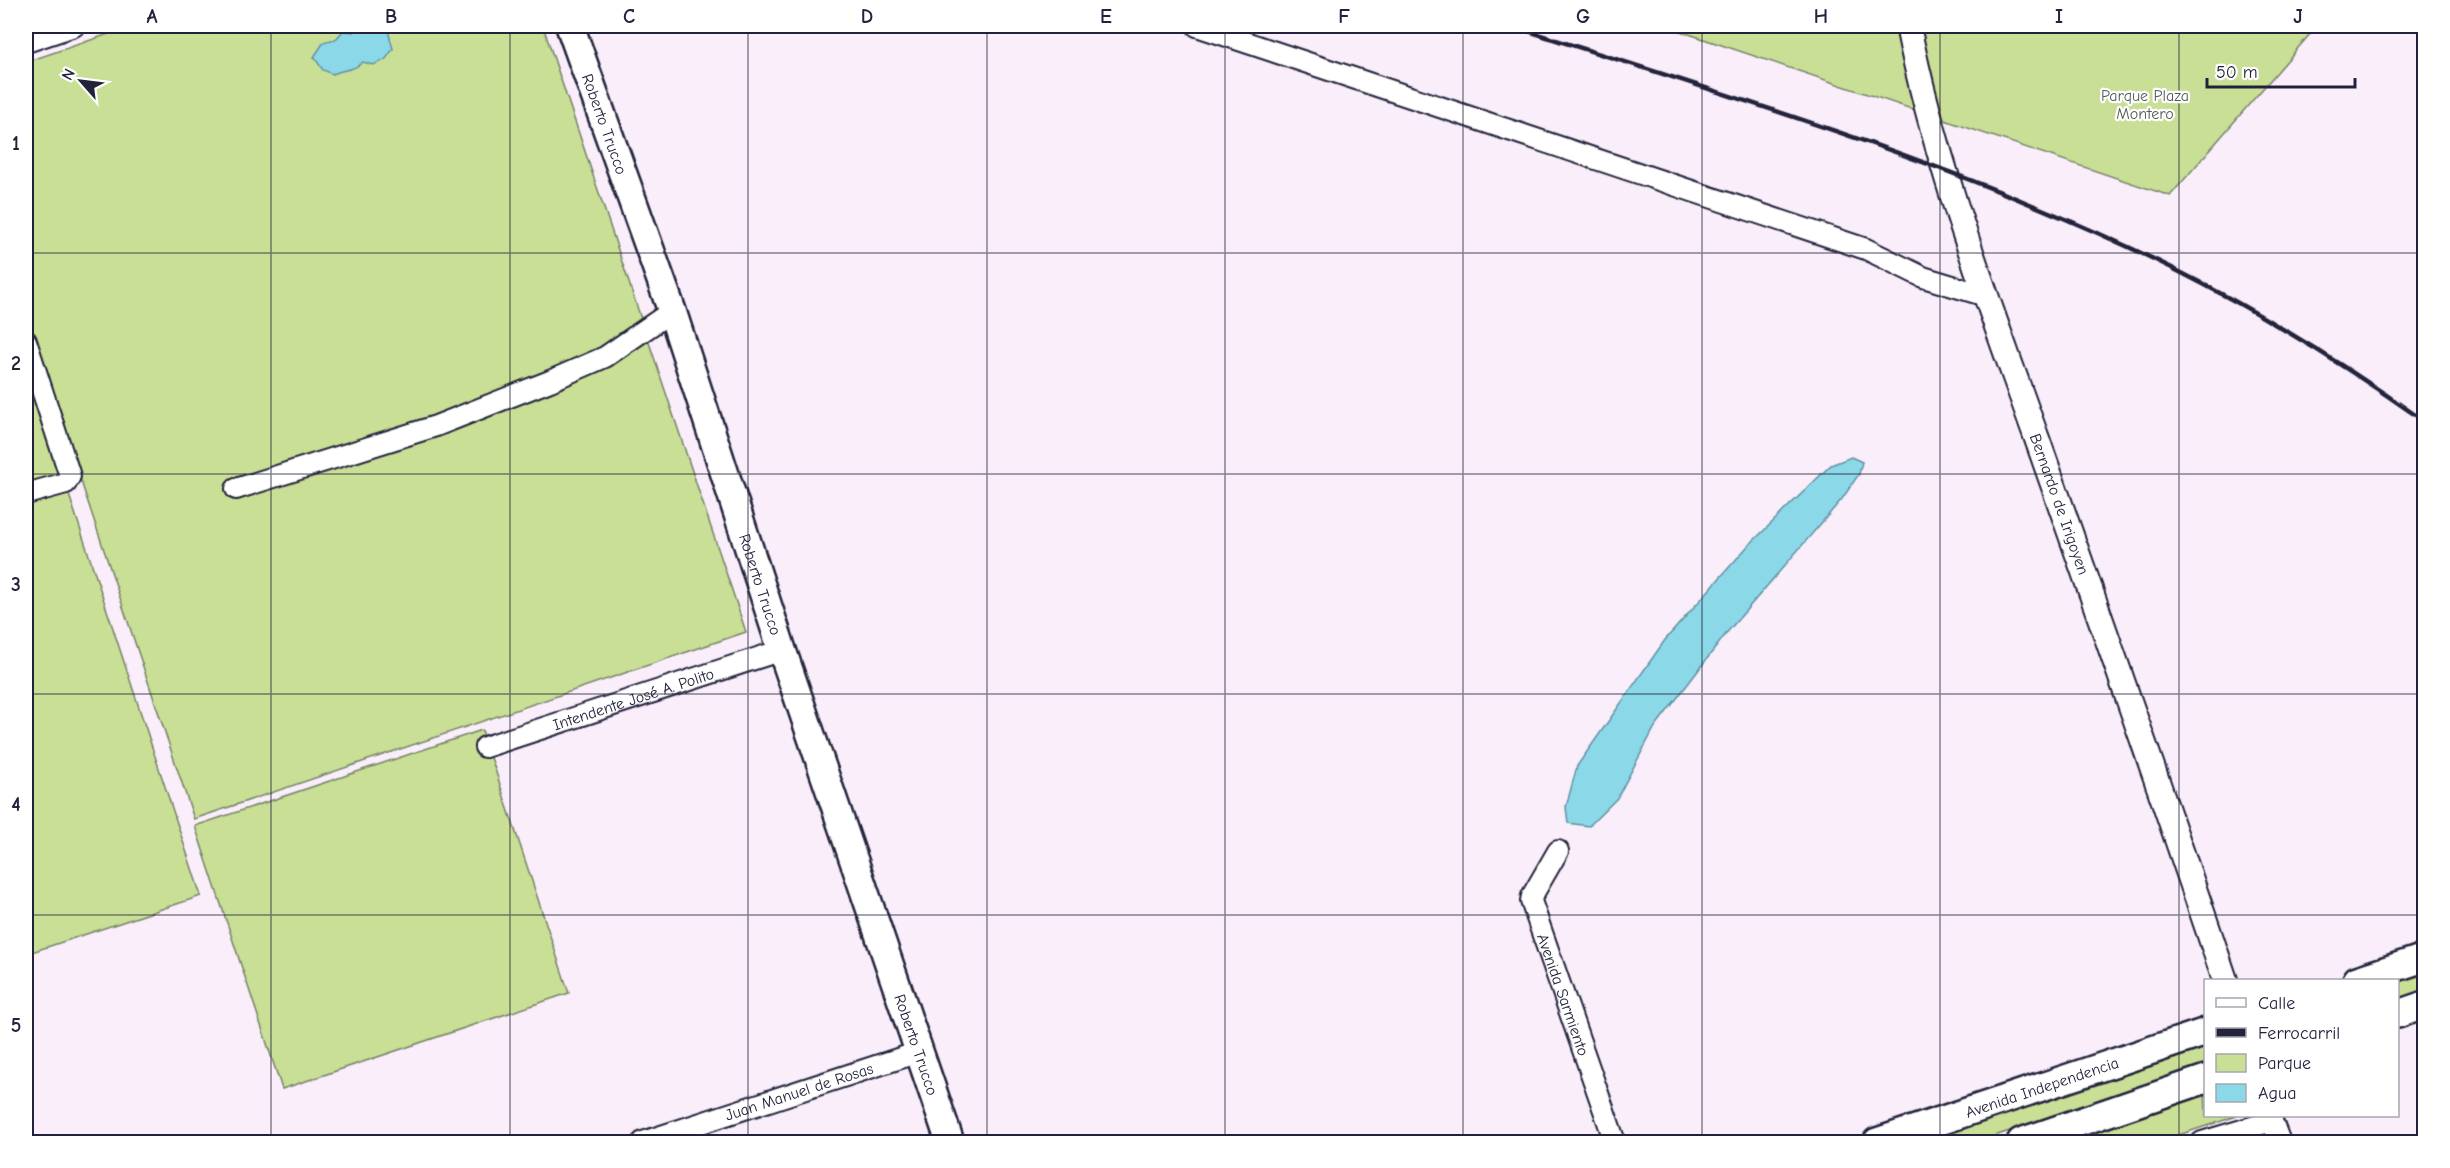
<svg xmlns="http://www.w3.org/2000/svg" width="2450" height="1168" font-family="'Comic Neue',sans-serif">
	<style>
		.green { fill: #c8df95; stroke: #758068; stroke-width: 1.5 }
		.water { fill: #8bd9e8; stroke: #6190a3; stroke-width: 1.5 }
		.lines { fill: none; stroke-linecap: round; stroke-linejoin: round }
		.minor-casing { stroke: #22223b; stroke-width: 24 }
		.tertiary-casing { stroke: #22223b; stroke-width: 28 }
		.secondary-casing { stroke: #22223b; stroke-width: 32 }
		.minor { stroke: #fff; stroke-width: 20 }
		.tertiary { stroke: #fff; stroke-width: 24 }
		.secondary { stroke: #fff; stroke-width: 27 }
		.rail { stroke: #22223b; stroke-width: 4.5 }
		.grid { fill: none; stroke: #22223b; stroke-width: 1.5; stroke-opacity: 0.55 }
		.labels { text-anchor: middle; stroke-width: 4.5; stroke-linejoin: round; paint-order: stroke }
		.park-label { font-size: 16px; fill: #545b56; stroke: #fff }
		.street-label { font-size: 16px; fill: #22223b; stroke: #fff }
		.neatline { fill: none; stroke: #22223b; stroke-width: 2 }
		.grid-label { font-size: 20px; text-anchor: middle; font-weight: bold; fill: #22223b }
	</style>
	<rect width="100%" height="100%" fill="#f9eefa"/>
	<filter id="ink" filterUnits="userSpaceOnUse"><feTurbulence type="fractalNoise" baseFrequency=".0167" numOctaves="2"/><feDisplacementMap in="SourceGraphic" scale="12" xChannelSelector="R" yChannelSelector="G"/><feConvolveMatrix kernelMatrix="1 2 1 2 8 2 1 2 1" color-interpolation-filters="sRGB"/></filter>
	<g filter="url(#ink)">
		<path class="green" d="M 132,26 L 543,26 L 746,632 L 194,819 L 26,317 L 26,62 Z
			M 1665,26 L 2317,26 L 2170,196 Z
			M 26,364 L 201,896 L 26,954 Z
			M 482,730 L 569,993 L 282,1089 L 195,826 Z
			M 2424,970 L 2424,990 L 2398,999 L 2398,980 Z
			M 2205,1045 L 2205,1065 L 1977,1142 L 1920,1142 Z
			M 2205,1087 L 2206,1116 L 2237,1116 L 2157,1142 L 2047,1142 Z"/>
		<path class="water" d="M 359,26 L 387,27 L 393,49 L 385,60 L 373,65 L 363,62 C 351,72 346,68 333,74 L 323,70 L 314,57 L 324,42 L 336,39 L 343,31 L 354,32 Z
			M 1851,457 L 1862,462 L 1859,474 L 1842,499 L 1729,630 L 1655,727 L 1617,798 L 1589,826 L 1568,823 L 1566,807 L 1577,766 L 1665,640 L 1747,547 L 1831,465 Z"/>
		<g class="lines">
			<defs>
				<g id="minor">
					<path d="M 1197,26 L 1866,249 L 1923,277 L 1986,296"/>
					<path d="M 26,42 L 74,26"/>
					<path d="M 26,341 L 70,476 L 66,483 L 26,494"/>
					<path d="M 236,489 L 436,426 L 550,381 L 605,357 L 672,311"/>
					<path id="s1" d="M 485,747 L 782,650"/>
					<path id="s2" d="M 1558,851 L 1532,896 L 1531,901 L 1615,1142"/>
					<path d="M 2270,1116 L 2280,1142"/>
					<path id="s3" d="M 643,1142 L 919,1052"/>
					<path d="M 2202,1142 L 2272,1121"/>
				</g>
				<g id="tertiary">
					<path id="s4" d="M 1908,26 C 1936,166 1988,301 2036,436 C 2100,617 2164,798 2225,980"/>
				</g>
				<g id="secondary">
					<path id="s5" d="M 570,26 L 672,311 L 782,650 L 950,1142"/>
					<path d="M 2357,980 L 2424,958"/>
					<path d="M 2398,1014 L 2424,1005"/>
					<path id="s6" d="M 1877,1142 L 2206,1032"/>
					<path d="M 2021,1142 L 2206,1079"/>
				</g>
			</defs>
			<use href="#minor" class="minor-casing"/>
			<use href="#tertiary" class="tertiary-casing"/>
			<use href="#secondary" class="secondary-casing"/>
			<use href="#minor" class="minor"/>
			<use href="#tertiary" class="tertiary"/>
			<use href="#secondary" class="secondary"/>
			<path class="rail" d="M 1513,26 C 1735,98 1962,164 2172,268 C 2260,312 2343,364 2424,421"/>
		</g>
	</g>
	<path class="grid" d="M 271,26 L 271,1142M 510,26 L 510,1142M 748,26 L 748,1142M 987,26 L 987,1142M 1225,26 L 1225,1142M 1463,26 L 1463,1142M 1702,26 L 1702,1142M 1940,26 L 1940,1142M 2179,26 L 2179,1142M 26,253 L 2424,253M 26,474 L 2424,474M 26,694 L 2424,694M 26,915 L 2424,915"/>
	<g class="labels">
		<g class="park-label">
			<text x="2145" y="101">Parque Plaza<tspan x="2145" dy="18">Montero</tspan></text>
		</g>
		<g class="street-label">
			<text dy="6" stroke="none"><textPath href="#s5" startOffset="104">Roberto Trucco</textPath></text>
			<text dy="6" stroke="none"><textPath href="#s4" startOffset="502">Bernardo de Irigoyen</textPath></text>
			<text dy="6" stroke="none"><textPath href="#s5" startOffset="590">Roberto Trucco</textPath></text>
			<text dy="6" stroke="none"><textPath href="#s1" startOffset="156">Intendente José A. Polito</textPath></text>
			<text dy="6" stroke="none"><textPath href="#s2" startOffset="156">Avenida Sarmiento</textPath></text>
			<text dy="6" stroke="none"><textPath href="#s5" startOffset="1076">Roberto Trucco</textPath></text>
			<text dy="6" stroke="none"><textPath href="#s6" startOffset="174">Avenida Independencia</textPath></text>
			<text dy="6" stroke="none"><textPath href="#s3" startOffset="164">Juan Manuel de Rosas</textPath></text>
		</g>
	</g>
	<rect width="2450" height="1168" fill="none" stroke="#fff" stroke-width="66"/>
	<rect x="2204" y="979" width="195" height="138" fill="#ffffff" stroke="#a7a7b1" stroke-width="1.5"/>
	<rect x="2216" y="998" width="30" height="9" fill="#ffffff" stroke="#a7a7b1" stroke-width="1.5"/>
	<text x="2258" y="1009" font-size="18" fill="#22223b">Calle</text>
	<rect x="2216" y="1028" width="30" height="9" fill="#22223b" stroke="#a7a7b1" stroke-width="1.5"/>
	<text x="2258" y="1039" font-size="18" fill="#22223b">Ferrocarril</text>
	<rect x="2216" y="1054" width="30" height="18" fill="#c8df95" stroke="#a7a7b1" stroke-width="1.5"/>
	<text x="2258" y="1069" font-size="18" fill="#22223b">Parque</text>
	<rect x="2216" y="1084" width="30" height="18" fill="#8bd9e8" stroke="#a7a7b1" stroke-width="1.5"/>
	<text x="2258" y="1099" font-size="18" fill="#22223b">Agua</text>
	<g transform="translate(81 81) rotate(298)" stroke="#ffffff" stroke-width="4.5" paint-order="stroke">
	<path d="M0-4.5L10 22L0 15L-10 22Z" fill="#22223b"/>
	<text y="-9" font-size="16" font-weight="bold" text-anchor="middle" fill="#22223b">N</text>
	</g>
	<path d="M2207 78v9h148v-9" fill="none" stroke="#22223b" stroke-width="3"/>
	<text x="2216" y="78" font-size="18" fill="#22223b" stroke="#ffffff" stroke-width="4.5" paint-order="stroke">50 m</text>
	<rect x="33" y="33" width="2384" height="1102" class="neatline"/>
	<g class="grid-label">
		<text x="152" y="23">A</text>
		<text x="391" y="23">B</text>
		<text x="629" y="23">C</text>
		<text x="867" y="23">D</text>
		<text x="1106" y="23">E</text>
		<text x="1344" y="23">F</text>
		<text x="1583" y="23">G</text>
		<text x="1821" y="23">H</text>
		<text x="2059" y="23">I</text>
		<text x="2298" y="23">J</text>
		<text x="16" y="150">1</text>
		<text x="16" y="370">2</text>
		<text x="16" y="591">3</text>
		<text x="16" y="811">4</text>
		<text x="16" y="1032">5</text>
	</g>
</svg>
